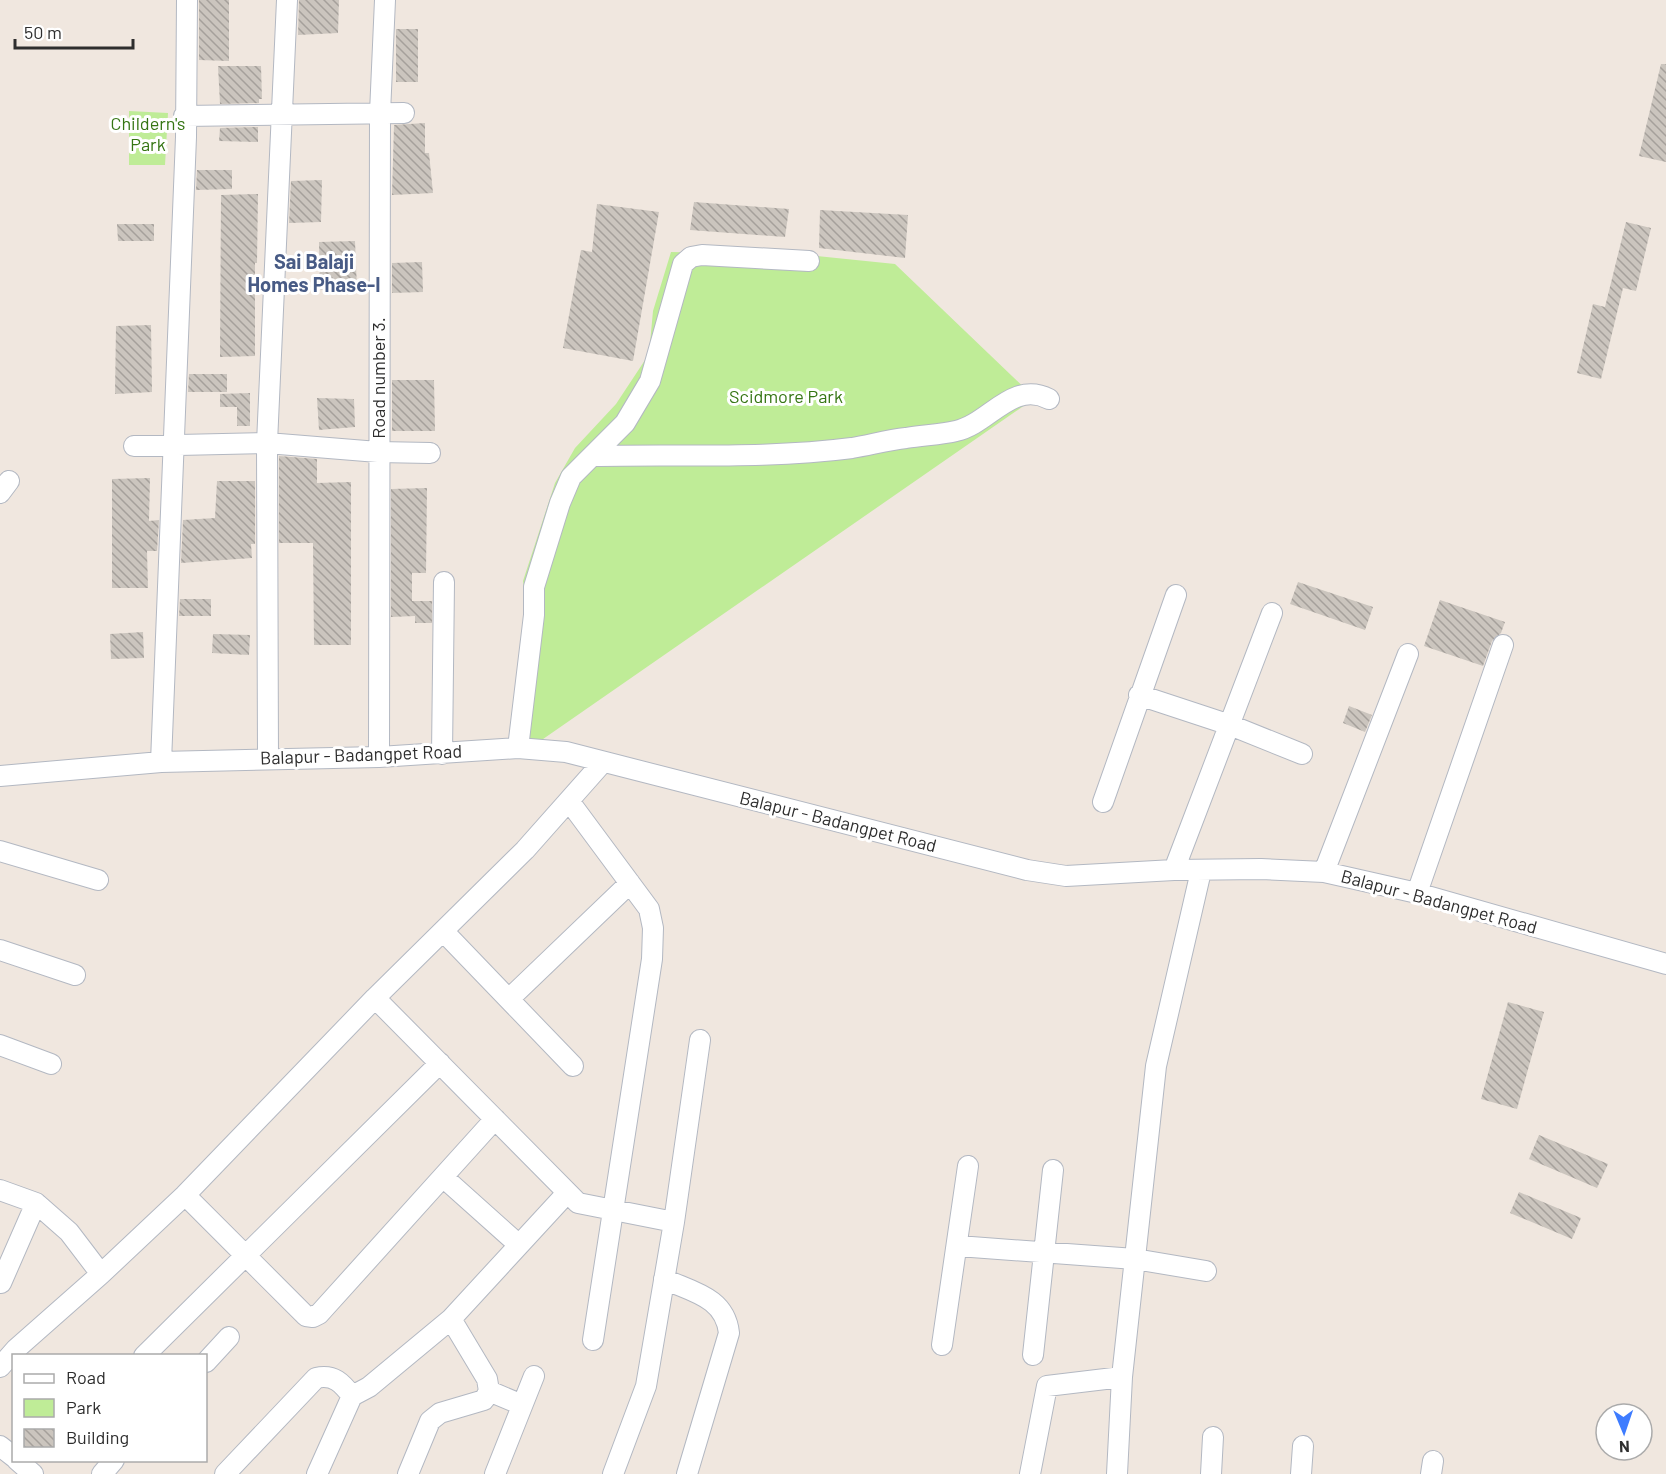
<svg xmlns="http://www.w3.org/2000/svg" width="1666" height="1474" font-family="Barlow,sans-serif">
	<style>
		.park { fill: #bfec97 }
		.building { fill: url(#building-back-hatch) }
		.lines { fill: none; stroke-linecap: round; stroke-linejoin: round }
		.minor-casing { stroke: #b3b8c2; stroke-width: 22 }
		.minor { stroke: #fff; stroke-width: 20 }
		.labels { text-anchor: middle; stroke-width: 6; stroke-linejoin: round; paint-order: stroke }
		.park-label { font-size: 18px; fill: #357513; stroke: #fff }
		.street-label { font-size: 18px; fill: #2e2e2e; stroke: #fff }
		.neighbourhood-label { font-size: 20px; font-weight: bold; fill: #485b85; stroke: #fff }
	</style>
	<defs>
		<pattern id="building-back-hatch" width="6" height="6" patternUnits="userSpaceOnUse" patternTransform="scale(1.5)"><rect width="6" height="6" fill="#cbc5be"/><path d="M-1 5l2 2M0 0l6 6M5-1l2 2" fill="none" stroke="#a5a09b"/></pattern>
	</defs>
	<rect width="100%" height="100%" fill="#f0e7df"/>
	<path class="park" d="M 129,111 L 168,113 L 165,165 L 129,165 Z
		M 671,252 L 807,255 L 895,264 L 1035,398 L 533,746 L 513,705 L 530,632 L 523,581 L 555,483 L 575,448 L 616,404 L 649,354 L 653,311 Z"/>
	<path class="building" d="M 199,0 L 229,0 L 229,61 L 199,60 Z
		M 299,0 L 339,0 L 338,33 L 298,35 Z
		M 396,29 L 418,29 L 418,82 L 396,82 Z
		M 1661,64 L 1666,64 L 1666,162 L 1639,156 Z
		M 218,66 L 261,66 L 262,99 L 259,99 L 259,103 L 220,104 Z
		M 425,123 L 425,153 L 429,153 L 433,193 L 392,195 L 394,125 Z
		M 258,127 L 258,142 L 219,141 L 220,128 Z
		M 197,170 L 232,170 L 232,189 L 196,190 Z
		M 322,180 L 321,222 L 289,223 L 291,181 Z
		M 258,194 L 257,263 L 255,263 L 255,356 L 220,357 L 221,195 Z
		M 694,202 L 789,209 L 785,237 L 690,230 Z
		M 597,204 L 659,212 L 633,361 L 563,348 L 581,250 L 592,252 Z
		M 820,210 L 908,215 L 905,258 L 819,248 Z
		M 1626,222 L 1651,228 L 1636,291 L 1623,288 L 1601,379 L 1577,373 L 1593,304 L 1605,307 Z
		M 117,224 L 154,224 L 154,241 L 118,241 Z
		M 355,241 L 357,289 L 320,290 L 319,242 Z
		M 422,262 L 423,292 L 392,293 L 392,263 Z
		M 151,325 L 152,392 L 115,394 L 116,326 Z
		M 189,374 L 227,374 L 227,392 L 188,392 Z
		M 392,380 L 434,380 L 435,431 L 392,431 Z
		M 250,393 L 250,426 L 237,426 L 237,407 L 220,407 L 220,394 Z
		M 317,398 L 354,399 L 355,427 L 319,430 Z
		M 279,456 L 317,459 L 317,483 L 351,482 L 351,645 L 314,645 L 313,543 L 279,543 Z
		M 150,478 L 149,521 L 159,520 L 157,551 L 147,551 L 148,588 L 112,588 L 112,479 Z
		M 217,481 L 255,481 L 255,544 L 251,544 L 252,558 L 181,563 L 183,520 L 215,518 Z
		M 427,488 L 426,573 L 412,573 L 412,601 L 432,601 L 432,623 L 415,623 L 415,616 L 391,617 L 391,489 Z
		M 1298,582 L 1373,607 L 1365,630 L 1290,604 Z
		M 180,599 L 211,599 L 211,616 L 179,616 Z
		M 1440,600 L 1505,622 L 1501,633 L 1492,641 L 1483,666 L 1424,646 Z
		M 143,632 L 144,658 L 111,659 L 110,634 Z
		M 213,634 L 250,635 L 249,655 L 212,653 Z
		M 1349,706 L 1372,715 L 1365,732 L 1343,723 Z
		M 1508,1002 L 1544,1012 L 1517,1109 L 1481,1099 Z
		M 1539,1135 L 1608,1164 L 1597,1188 L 1529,1159 Z
		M 1519,1192 L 1581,1218 L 1572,1239 L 1510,1213 Z"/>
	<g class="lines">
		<defs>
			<path id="minor" d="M 184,116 L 404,113
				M 134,446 L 267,443 L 378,452 L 430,453
				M 593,456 C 679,454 767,459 852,448 C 870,445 888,440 906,438 C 922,435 940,435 956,431 C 989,424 1012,380 1049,399
				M 0,493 L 9,481
				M 1139,695 L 1230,725 L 1302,754
				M 518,748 L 534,615 L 534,587 L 560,503 L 571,477 L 625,423 L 650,381 L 683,264 L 691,257 L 702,255 L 809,261
				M 442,754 L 444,582
				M 379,757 L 380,113 L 385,0
				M 268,758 L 267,443 L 287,0
				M 161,762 L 186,137 L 187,0
				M 0,776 L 161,762 L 379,757 L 518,748 L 566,752 L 1027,870 L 1066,876 L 1174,870 L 1261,869 L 1324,872 L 1417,893 L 1666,964
				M 569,801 L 649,909 L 653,928 L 652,959 L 593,1340
				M 1103,802 L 1176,595
				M 0,851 L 98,880
				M 1174,870 L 1272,613
				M 1324,872 L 1408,654
				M 1417,893 L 1503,645
				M 444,932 L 573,1066
				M 0,950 L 75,975
				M 375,998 L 578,1203 L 674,1222
				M 509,999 L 630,883
				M 0,1045 L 51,1064
				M 443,1177 L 519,1245
				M 0,1190 L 36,1203 L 69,1232 L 101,1274
				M 185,1195 L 306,1316 L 313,1317 L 319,1314 L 495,1119
				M 958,1246 L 1135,1259 L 1206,1271
				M 664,1279 C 692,1292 725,1297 729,1333 L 687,1474
				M 1,1283 L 36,1203
				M 942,1345 L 968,1166
				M 1033,1355 L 1053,1170
				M 144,1356 L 440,1063
				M 206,1362 L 229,1337
				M 0,1367 L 16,1349 L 101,1274 L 185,1195 L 375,998 L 525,850 L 603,762
				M 489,1391 L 522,1405
				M 0,1446 L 14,1457
				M 17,1460 L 33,1474
				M 102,1474 L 114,1460
				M 225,1474 L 316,1378 C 334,1374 342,1383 352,1396
				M 317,1474 L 352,1396 L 369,1387 L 451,1319 L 567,1193
				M 408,1474 L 430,1421 L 440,1413 L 484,1400 L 489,1391 L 487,1379 L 451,1319
				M 495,1474 L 534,1376
				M 613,1474 L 646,1386 L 674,1222 L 700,1040
				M 1030,1474 L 1047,1386 L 1122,1377
				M 1117,1474 L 1122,1377 L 1156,1066 L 1201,871
				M 1211,1474 L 1213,1437
				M 1301,1474 L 1303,1446
				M 1431,1474 L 1433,1461"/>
		</defs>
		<use href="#minor" class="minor-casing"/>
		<use href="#minor" class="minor"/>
	</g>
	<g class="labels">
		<g class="park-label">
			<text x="148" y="130">Childern's<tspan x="148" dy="21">Park</tspan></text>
			<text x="786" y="403">Scidmore Park</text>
		</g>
		<g class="street-label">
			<text transform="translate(379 378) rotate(-90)" y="6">Road number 3.</text>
			<text transform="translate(361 755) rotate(-2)" y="6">Balapur - Badangpet Road</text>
			<text transform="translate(838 822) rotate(14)" y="6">Balapur - Badangpet Road</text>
			<text transform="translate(1439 902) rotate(15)" y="6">Balapur - Badangpet Road</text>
		</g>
		<g class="neighbourhood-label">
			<text x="314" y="269">Sai Balaji<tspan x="314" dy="23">Homes Phase-I</tspan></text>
		</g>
	</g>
	<rect x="12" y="1354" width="195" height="108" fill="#ffffff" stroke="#ababab" stroke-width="1.5"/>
	<rect x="24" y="1374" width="30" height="9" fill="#ffffff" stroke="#ababab" stroke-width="1.5"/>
	<text x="66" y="1384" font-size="18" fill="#2e2e2e">Road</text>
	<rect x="24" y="1399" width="30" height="18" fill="#bfec97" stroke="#ababab" stroke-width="1.5"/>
	<text x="66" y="1414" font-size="18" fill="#2e2e2e">Park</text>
	<rect x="24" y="1429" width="30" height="18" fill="url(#building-back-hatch)" stroke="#ababab" stroke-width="1.5"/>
	<text x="66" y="1444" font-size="18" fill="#2e2e2e">Building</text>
	<g transform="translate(1624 1432) rotate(178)"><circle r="28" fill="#ffffff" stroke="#ababab" stroke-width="1.5"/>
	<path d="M0-4.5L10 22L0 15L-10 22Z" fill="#3e7cff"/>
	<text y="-9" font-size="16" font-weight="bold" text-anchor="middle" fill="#2e2e2e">N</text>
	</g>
	<path d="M15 39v9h118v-9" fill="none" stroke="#2e2e2e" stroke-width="3"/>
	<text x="24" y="39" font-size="18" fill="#2e2e2e" stroke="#ffffff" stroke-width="4.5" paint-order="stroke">50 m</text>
</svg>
